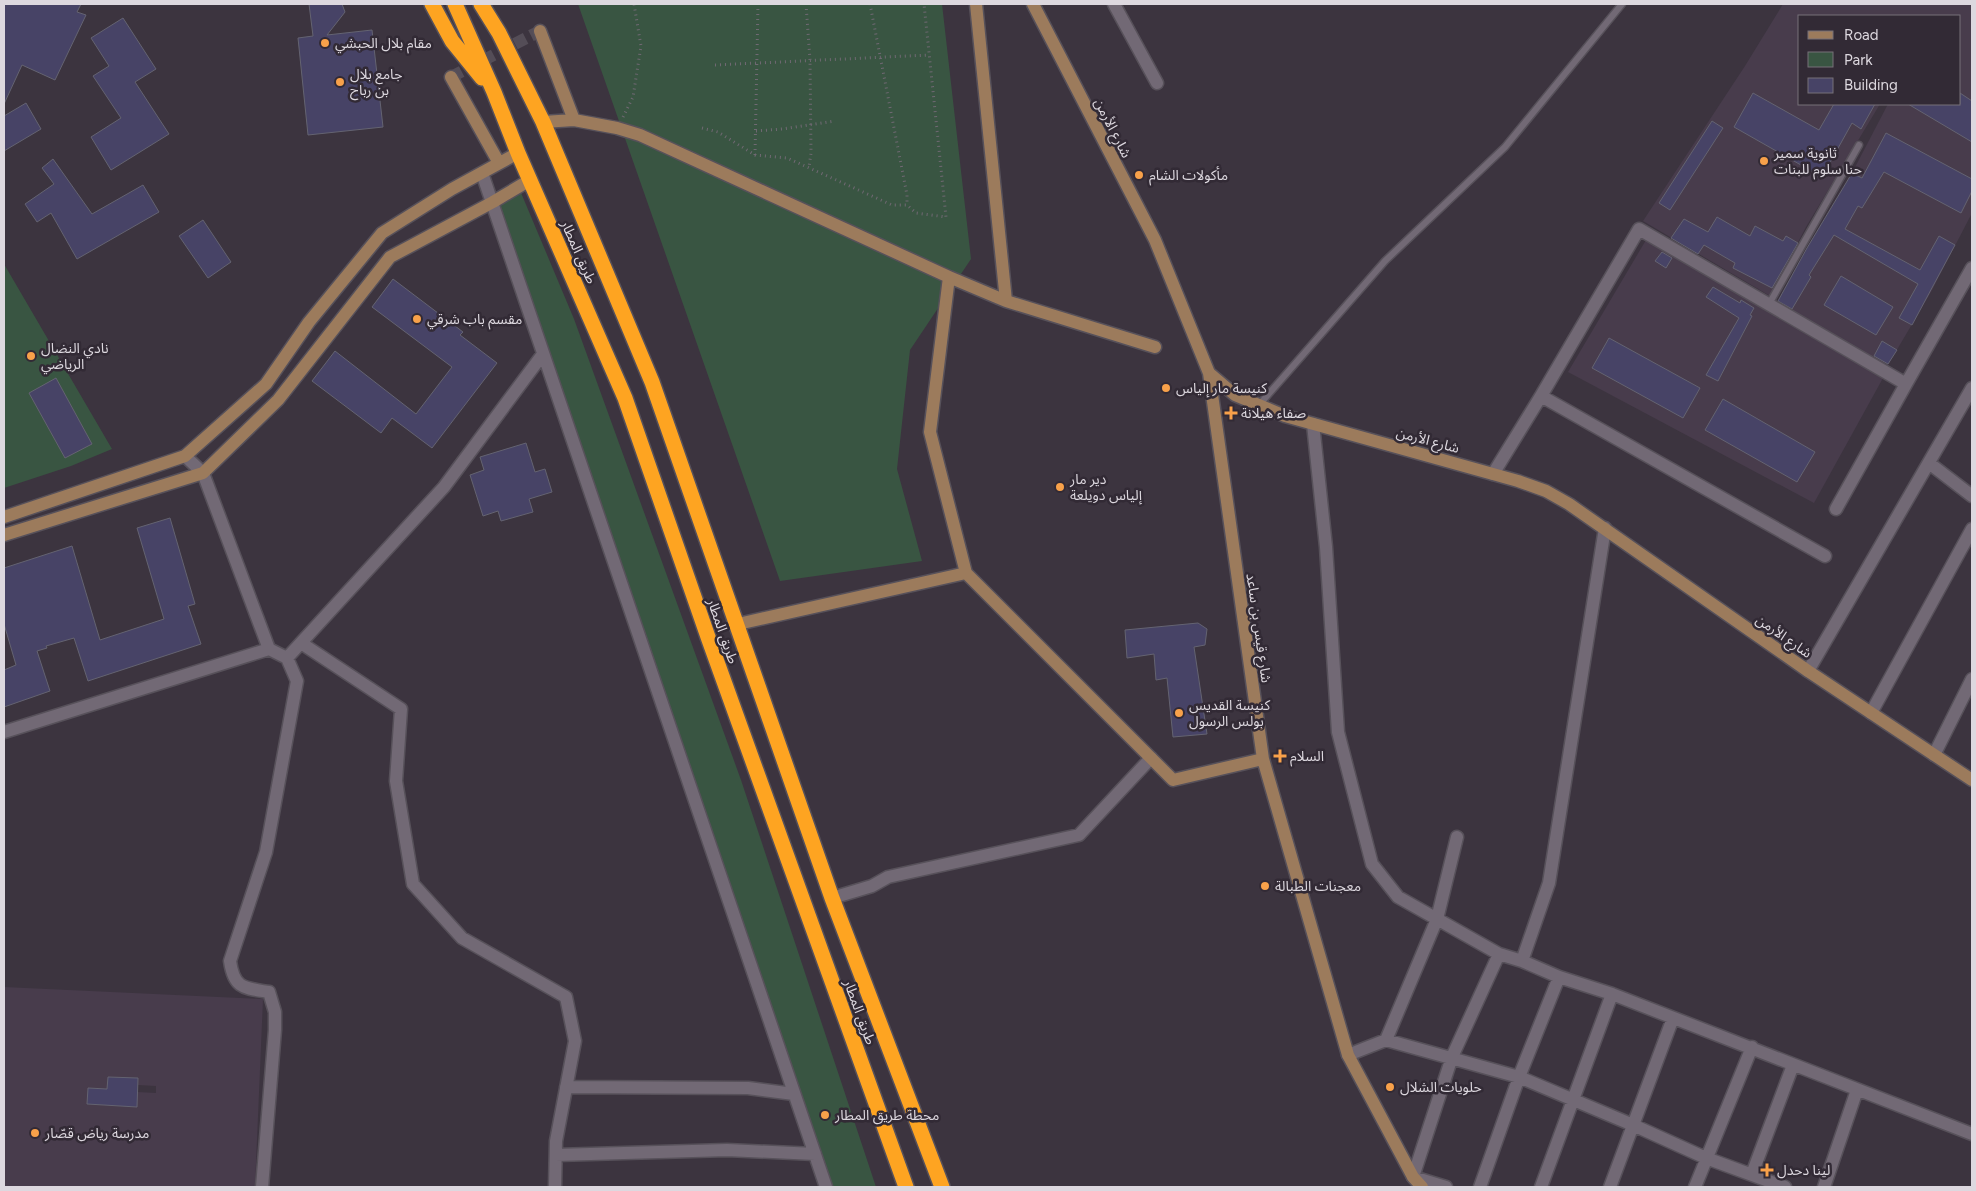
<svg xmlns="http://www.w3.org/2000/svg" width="1976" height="1191" font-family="Figtree,'Noto Sans Arabic',sans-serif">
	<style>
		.built { fill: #483c4c; fill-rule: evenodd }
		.green { fill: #395542 }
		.building { fill: #474366; stroke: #646371 }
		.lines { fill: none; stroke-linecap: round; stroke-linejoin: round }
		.secondary-tunnel { stroke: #544d57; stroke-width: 12; stroke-dasharray: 12 6; stroke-linecap: butt }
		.lane-casing { stroke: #57515a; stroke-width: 9 }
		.street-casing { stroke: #57515a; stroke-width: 15 }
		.secondary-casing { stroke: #57515a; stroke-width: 15 }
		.highway-casing { stroke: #57515a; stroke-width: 18 }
		.path { stroke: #706973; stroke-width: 3; stroke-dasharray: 1 4; stroke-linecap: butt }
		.lane { stroke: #726975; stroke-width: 6 }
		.street { stroke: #726975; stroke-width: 12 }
		.secondary { stroke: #9c7b5c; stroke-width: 12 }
		.highway { stroke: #fea421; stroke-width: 15 }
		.poi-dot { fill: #f8a14a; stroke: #322a35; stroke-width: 2 }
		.labels { text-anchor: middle; stroke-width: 5; stroke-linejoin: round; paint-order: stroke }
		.poi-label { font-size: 14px; fill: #ddd8df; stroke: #322a35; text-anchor: start }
		.street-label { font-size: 14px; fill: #ddd8df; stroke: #322a35 }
	</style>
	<rect width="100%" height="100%" fill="#3c343f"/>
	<path class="built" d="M 1783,4 L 1972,4 L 1972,213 L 1931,292 L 1885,370 L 1775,306 L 1852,173 L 1888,104 L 1960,104 L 1960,16 L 1800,16 L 1800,104 L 1880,104 L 1806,227 L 1770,296 L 1643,221 L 1745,66 Z
		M 1646,240 L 1883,378 L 1814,503 L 1568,372 Z
		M 4,987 L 263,999 L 255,1187 L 4,1187 ZM 108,1077 L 138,1078 L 138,1085 L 156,1086 L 156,1093 L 137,1092 L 136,1107 L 87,1104 L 88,1088 L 107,1089 Z"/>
	<path class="green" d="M 578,4 L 942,4 L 971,259 L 910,350 L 897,469 L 922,561 L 780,581 Z
		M 519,188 L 574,319 L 741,780 L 876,1187 L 826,1187 L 493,202 Z
		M 4,264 L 112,449 L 71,466 L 4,488 Z"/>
	<path class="building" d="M 4,4 L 81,4 L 77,12 L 86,15 L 55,80 L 22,65 L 4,104 Z
		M 309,4 L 342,4 L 345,12 L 327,35 L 372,30 L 383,127 L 308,135 L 298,38 L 313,36 Z
		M 123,18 L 156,69 L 135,82 L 169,134 L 111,170 L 91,137 L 121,118 L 93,76 L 109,66 L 91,38 Z
		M 1753,93 L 1819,130 L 1834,104 L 1875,104 L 1861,129 L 1852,123 L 1822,177 L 1734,127 Z
		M 1960,93 L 1972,101 L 1972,142 L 1908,104 L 1960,104 Z
		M 26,103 L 41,129 L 4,151 L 4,116 Z
		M 1712,121 L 1723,128 L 1670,210 L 1659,203 Z
		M 1886,133 L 1972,179 L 1972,191 L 1961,213 L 1884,172 L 1862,208 L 1858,206 L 1845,229 L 1920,270 L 1939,236 L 1955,245 L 1912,325 L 1899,318 L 1918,284 L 1834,235 L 1809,275 L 1811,277 L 1792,309 L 1778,301 L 1807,248 L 1852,173 L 1862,178 Z
		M 53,159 L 92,214 L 143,185 L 159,212 L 77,259 L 51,213 L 37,222 L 25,204 L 54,184 L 42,168 Z
		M 1717,217 L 1750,236 L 1755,226 L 1783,241 L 1786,236 L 1798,243 L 1772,288 L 1733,268 L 1735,263 L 1704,245 L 1698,254 L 1671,238 L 1684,219 L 1708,232 Z
		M 203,220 L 231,262 L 208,278 L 179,236 Z
		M 1662,252 L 1672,258 L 1666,268 L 1655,261 Z
		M 1841,276 L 1893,307 L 1876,335 L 1824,305 Z
		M 393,279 L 463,332 L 460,335 L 497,363 L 432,448 L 392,418 L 381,433 L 312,381 L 335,351 L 416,414 L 452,367 L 372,307 Z
		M 1713,287 L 1740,303 L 1741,300 L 1754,308 L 1750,315 L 1752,316 L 1718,381 L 1706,375 L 1739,318 L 1706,297 Z
		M 1609,338 L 1700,388 L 1683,418 L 1592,368 Z
		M 1882,341 L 1897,350 L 1888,364 L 1874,356 Z
		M 56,378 L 92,444 L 65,458 L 29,393 Z
		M 1723,399 L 1815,452 L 1797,482 L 1705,430 Z
		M 526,443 L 535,472 L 545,469 L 552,492 L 529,499 L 533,512 L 501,521 L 498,511 L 483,516 L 470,475 L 484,470 L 480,457 Z
		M 170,518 L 195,604 L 188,606 L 201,644 L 88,681 L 74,638 L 46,646 L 47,648 L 37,651 L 50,691 L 4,707 L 4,670 L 16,665 L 4,624 L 4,568 L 72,546 L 100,640 L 164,619 L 137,528 Z
		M 1198,623 L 1207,629 L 1205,645 L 1194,647 L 1207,734 L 1173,737 L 1167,678 L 1156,680 L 1154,654 L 1127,658 L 1125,630 Z
		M 108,1077 L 138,1078 L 137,1107 L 87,1104 L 88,1088 L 107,1089 Z"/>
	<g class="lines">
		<path class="secondary-tunnel" d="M 451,77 L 540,31"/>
		<defs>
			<path id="lane" d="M 1769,304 L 1859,145
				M 1259,405 L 1385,261 L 1505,147 L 1622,4"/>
			<path id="street" d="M 1114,4 L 1157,83
				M 482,173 L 826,1187
				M 1541,396 L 1825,556
				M 1313,424 L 1326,547 L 1338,732 L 1372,864 L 1398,897 L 1499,954 L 1522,961 L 1559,977 L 1612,994 L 1972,1134
				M 185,456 L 203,473 L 269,649 L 287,658 L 297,681 L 266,852 L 230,961 C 234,989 244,988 269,992 L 275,1012 L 275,1030 L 262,1187
				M 1929,463 L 1972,496
				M 1493,474 L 1541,396 L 1639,229 L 1906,384 L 1972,268
				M 1836,509 L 1906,384
				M 301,643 L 401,709 L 396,781 L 413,884 L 462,938 L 566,997 L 575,1041 L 556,1141 L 555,1187
				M 287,658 L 444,487 L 543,354
				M 1808,671 L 1972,388
				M 1871,713 L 1972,529
				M 4,732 L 269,649
				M 1934,755 L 1972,679
				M 832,898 L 872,886 L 888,877 L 1079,835 L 1151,758
				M 1522,961 L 1549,883 L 1605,528
				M 1386,1040 L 1437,919 L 1457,837
				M 1348,1055 L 1386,1040 L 1519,1077 L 1633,1125 L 1706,1158 L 1785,1187
				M 566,1087 L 748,1088 L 794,1094
				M 556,1155 L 727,1150 L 815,1154
				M 1752,1174 L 1793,1065
				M 1446,1187 L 1413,1177 L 1452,1057 L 1499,954
				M 1480,1187 L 1519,1077 L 1559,977
				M 1541,1187 L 1612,994
				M 1610,1187 L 1673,1018
				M 1695,1187 L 1752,1047
				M 1824,1187 L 1857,1090"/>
			<path id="secondary" d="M 976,4 L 1006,301 L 949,277 L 930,432 L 966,573 L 1173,780 L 1263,759
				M 1033,4 L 1155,240 L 1209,373 L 1235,395 L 1285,416 L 1518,481 L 1546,491 L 1569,504 L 1808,671 L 1972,780
				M 540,31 L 574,120
				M 451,77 L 499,163
				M 543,122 L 574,120 L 617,128 L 640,135 L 949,277
				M 1006,301 L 1155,347
				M 1209,373 L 1263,759 L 1348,1055 L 1413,1177 L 1422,1187
				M 4,517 L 185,456 L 266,384 L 309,322 L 382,233 L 452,189 L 518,153
				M 4,535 L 203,473 L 278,400 L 390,257 L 493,202 L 530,180
				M 738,624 L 966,573"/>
			<path id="highway" d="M 432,4 L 452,41 L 482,78
				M 455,4 L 494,92 L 518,153 L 625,398 L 708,637 L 906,1187
				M 481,4 L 499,33 L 543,122 L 652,382 L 832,898 L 942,1187"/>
		</defs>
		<use href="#lane" class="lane-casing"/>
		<use href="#street" class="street-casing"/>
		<use href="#secondary" class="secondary-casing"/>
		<use href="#highway" class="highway-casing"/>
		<path class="path" d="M 806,4 L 810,60 L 811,153 L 809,167
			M 870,4 L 907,195 L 907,205
			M 715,65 L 929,55
			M 623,117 L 633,97 L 641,46 L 634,4
			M 702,128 L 718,132 L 755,155 L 787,158 L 892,205 L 907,205 L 916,213 L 946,217 L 924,4
			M 756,131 L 782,129 L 835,121
			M 755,155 L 758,4"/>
		<use href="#lane" class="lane"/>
		<use href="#street" class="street"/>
		<use href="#secondary" class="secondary"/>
		<use href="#highway" class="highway"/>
	</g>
	<g class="poi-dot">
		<circle cx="325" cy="43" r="5"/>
		<circle cx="340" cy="82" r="5"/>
		<circle cx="1764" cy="161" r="5"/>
		<circle cx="1139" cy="175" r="5"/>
		<circle cx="417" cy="319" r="5"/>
		<circle cx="31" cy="356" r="5"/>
		<circle cx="1166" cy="388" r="5"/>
		<path d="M1228.5 405.5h5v5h5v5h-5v5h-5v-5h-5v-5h5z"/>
		<circle cx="1060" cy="487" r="5"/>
		<circle cx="1179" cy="713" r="5"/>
		<path d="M1277.5 748.5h5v5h5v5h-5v5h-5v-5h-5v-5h5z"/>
		<circle cx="1265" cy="886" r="5"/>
		<circle cx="1390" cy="1087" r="5"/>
		<circle cx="825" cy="1115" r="5"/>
		<circle cx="35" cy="1133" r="5"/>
		<path d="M1764.5 1162.5h5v5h5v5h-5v5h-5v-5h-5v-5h5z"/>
	</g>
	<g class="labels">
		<g class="poi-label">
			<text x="335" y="48">مقام بلال الحبشي</text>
			<text x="350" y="79">جامع بلال<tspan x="350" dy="16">بن رباح</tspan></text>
			<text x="1774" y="158">ثانوية سمير<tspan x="1774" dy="16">حنا سلوم للبنات</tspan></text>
			<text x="1149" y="180">مأكولات الشام</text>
			<text x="427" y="324">مقسم باب شرقي</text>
			<text x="41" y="353">نادي النضال<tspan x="41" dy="16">الرياضي</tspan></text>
			<text x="1176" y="393">كنيسة مار إلياس</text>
			<text x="1241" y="418">صفاء هيلانة</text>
			<text x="1070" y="484">دير مار<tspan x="1070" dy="16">إلياس دويلعة</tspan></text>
			<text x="1189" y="710">كنيسة القديس<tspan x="1189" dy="16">بولس الرسول</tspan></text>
			<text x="1290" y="761">السلام</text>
			<text x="1275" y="891">معجنات الطبالة</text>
			<text x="1400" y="1092">حلويات الشلال</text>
			<text x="835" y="1120">محطة طريق المطار</text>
			<text x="45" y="1138">مدرسة رياض قصّار</text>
			<text x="1777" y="1175">لينا دحدل</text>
		</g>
		<g class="street-label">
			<text transform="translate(1113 128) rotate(63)" y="5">شارع الأرمن</text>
			<text transform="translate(579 252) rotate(66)" y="5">طريق المطار</text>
			<text transform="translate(1428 440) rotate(15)" y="5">شارع الأرمن</text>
			<text transform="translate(1259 628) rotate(82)" y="5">شارع قيس بن ساعد</text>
			<text transform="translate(723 631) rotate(71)" y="5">طريق المطار</text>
			<text transform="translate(1784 636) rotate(35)" y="5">شارع الأرمن</text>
			<text transform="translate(860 1012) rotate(70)" y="5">طريق المطار</text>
		</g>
	</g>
	<rect width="1976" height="1191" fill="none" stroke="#ddd8df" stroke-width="10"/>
	<rect x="1798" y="15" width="162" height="90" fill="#322a35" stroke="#767079"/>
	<rect x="1808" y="31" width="25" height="8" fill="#9c7b5c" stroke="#767079"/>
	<text x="1844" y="40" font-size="15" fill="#ddd8df">Road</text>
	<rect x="1808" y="52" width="25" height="15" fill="#395542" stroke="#767079"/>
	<text x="1844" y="65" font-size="15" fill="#ddd8df">Park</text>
	<rect x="1808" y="78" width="25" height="15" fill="#474366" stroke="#767079"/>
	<text x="1844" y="90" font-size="15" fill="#ddd8df">Building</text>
</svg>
